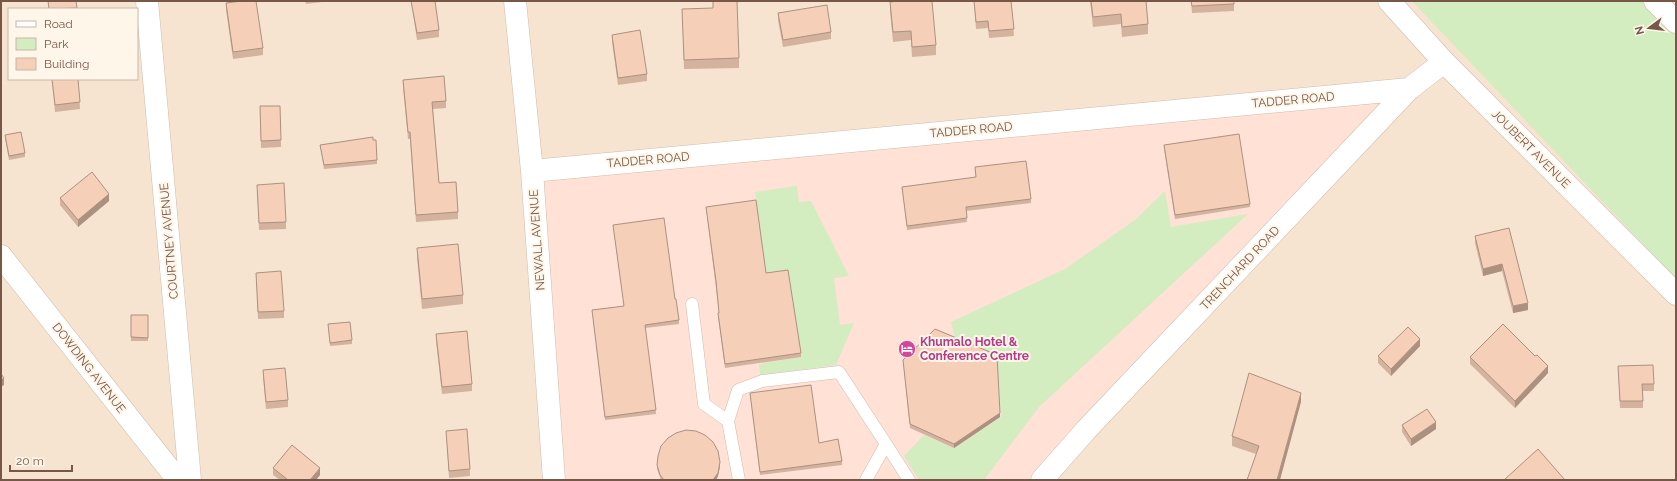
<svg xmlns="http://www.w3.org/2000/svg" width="1677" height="481" font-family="Raleway,sans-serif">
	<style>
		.residential { fill: #f6e4d0; fill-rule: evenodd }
		.commercial { fill: #ffe1d5 }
		.green { fill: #d3ecc0 }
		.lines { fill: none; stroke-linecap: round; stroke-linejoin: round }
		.lane-casing { stroke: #d2bbab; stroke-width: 13 }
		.street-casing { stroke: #d2bbab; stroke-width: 23 }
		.lane { stroke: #fff; stroke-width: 12 }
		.street { stroke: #fff; stroke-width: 22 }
		.wall { fill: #d3b29e }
		.shaded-wall { fill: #ac9181 }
		.building { fill: #f5cfb8; stroke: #ac9181 }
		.labels { text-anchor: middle; stroke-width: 4; stroke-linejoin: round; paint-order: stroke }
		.street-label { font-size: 12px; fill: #775747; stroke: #fff6ea }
		.hotel-label { font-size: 12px; font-weight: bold; fill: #b23c85; stroke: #fff6ea; text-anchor: start }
	</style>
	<rect width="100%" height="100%" fill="#fef3e2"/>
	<path class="residential" d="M 1,1 L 1676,1 L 1676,480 L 1,480 ZM 9,9 L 137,9 L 137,79 L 9,79 Z"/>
	<path class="commercial" d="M 1395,96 L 1037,480 L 558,480 L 537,176 Z"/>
	<path class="green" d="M 1412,1 L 1647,1 L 1676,30 L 1676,279 Z
		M 797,186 L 799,202 L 811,201 L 849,276 L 834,278 L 840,325 L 854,323 L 836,365 L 760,375 L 759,364 L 801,357 L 789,273 L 766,276 L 755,192 Z
		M 1165,191 L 1171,227 L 1248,214 L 1039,407 L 984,480 L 919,480 L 904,456 L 924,435 L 954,448 L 1001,417 L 997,358 L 956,341 L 951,322 L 1065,269 L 1135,220 Z"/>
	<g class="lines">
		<defs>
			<path id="lane" d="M 692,304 L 704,404 L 728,421 L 739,480
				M 728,421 L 738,390 L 762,381 L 839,372 L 886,444
				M 866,480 L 886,444 L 909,480"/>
			<path id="street" d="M 147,1 L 190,480
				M 515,1 L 532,171 L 554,480
				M 1389,1 L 1444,62 L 1676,294
				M 1655,1 L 1676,22
				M 532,171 L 1409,89
				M 1,256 L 178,480
				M 1042,480 L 1086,430 L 1409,89 L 1444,62"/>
		</defs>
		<use href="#lane" class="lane-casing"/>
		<use href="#street" class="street-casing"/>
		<use href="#lane" class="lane"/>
		<use href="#street" class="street"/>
	</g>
	<path class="wall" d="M 48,1 L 76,1 L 77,9 L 48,9 Z
		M 305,1 L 330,1 L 306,4 Z
		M 411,1 L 435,1 L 439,30 L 439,37 L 417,40 Z
		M 974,1 L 1011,1 L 1014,36 L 989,38 L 988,28 L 976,29 Z
		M 1090,1 L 1146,1 L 1148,24 L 1148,34 L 1122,37 L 1121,24 L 1093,27 Z
		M 1191,1 L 1234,1 L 1234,11 L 1192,13 Z
		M 890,2 L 936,45 L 936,55 L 912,57 L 911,40 L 893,42 L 890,11 Z
		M 226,3 L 263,48 L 263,55 L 233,59 L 226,10 Z
		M 682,9 L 739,58 L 739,68 L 684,69 Z
		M 778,13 L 831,32 L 831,39 L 783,47 L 778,20 Z
		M 612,35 L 647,74 L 647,81 L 618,85 L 612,42 Z
		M 52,79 L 78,79 L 80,109 L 55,112 Z
		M 403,80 L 446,101 L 446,108 L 433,109 L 439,183 L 458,212 L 458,219 L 416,222 L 410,139 L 408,139 L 403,87 Z
		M 260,106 L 281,140 L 281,147 L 261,148 Z
		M 5,135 L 25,153 L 25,157 L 9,160 L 5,138 Z
		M 373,140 L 377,160 L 377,164 L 324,169 L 320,145 Z
		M 1164,145 L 1250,204 L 1250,207 L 1175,219 L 1164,149 Z
		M 975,167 L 1031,199 L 1031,203 L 966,211 L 967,222 L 907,230 L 902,187 L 976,178 Z
		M 257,185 L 286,222 L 286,229 L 259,230 Z
		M 60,198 L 109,201 L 78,227 L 60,205 Z
		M 706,207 L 766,273 L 801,353 L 801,357 L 725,368 L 718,317 L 718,313 L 719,313 Z
		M 613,225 L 675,299 L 679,320 L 679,324 L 645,328 L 656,414 L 605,420 L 592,310 L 624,306 Z
		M 1509,228 L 1528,310 L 1513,313 L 1502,271 L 1483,276 L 1475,243 L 1475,236 Z
		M 417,248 L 463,295 L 463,304 L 422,309 L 417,258 Z
		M 256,273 L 284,311 L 284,318 L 258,319 Z
		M 131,315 L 148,315 L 148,341 L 131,341 Z
		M 328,324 L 352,340 L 352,344 L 330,346 Z
		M 436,334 L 472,384 L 472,391 L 442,394 L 436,341 Z
		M 1420,346 L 1391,376 L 1378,363 L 1378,356 Z
		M 1470,357 L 1548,373 L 1515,408 L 1470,364 Z
		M 903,360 L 1000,417 L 954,448 L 910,428 Z
		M 1618,366 L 1654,384 L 1654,391 L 1643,391 L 1643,408 L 1620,408 Z
		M 263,370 L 288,400 L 288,407 L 266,409 L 263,377 Z
		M 750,393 L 819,443 L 842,461 L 842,465 L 760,475 Z
		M 1301,402 L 1256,454 L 1232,446 L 1232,436 Z
		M 1402,425 L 1436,429 L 1411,446 L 1402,432 Z
		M 446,431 L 470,469 L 470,476 L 449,478 Z
		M 658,456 L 720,466 L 718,476 L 716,480 L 661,480 L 657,469 Z
		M 273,468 L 320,475 L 316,480 L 280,480 L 273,475 Z"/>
	<path class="shaded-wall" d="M 109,194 L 109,201 L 78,227 L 78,220 Z
		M 1502,264 L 1502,271 L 1483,276 L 1483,269 Z
		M 1528,303 L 1528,310 L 1513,313 L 1513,306 Z
		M 1420,339 L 1420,346 L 1391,376 L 1391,369 Z
		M 1548,366 L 1548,373 L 1515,408 L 1515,401 Z
		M 4,378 L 4,385 L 1,387 L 1,380 Z
		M 1301,393 L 1301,402 L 1280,480 L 1277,480 Z
		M 1000,413 L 1000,417 L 954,448 L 954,444 Z
		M 1436,422 L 1436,429 L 1411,446 L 1411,439 Z
		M 720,462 L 720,466 L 718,476 L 716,480 L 713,480 Z
		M 320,468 L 320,475 L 316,480 L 310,480 Z"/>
	<path class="building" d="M 48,1 L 76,1 L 77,8 L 49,9 Z
		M 242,1 L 256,1 L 263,48 L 233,52 L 226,3 Z
		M 411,1 L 435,1 L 439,30 L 417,33 Z
		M 713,1 L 737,1 L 739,58 L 684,60 L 682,9 L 713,8 Z
		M 898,1 L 932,1 L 936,45 L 912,47 L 911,31 L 893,32 L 890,2 Z
		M 974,1 L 1011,1 L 1014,29 L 989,31 L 988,21 L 976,22 Z
		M 1091,1 L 1146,1 L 1148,24 L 1122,27 L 1121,14 L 1093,17 Z
		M 1191,1 L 1234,1 L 1234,4 L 1192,6 Z
		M 827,5 L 831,32 L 783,40 L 778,13 Z
		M 640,30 L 647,74 L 618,78 L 612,35 Z
		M 444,76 L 446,101 L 432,102 L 439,183 L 456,182 L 458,212 L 416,215 L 410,132 L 408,132 L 403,80 Z
		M 52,79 L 78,79 L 80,102 L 55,105 Z
		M 260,106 L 280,106 L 281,140 L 261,141 Z
		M 21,132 L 25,153 L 9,156 L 5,135 Z
		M 1239,134 L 1250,204 L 1175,215 L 1164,145 Z
		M 373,137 L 373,140 L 376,140 L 377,160 L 324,165 L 320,145 Z
		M 1026,161 L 1031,199 L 966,207 L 967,218 L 907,226 L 902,187 L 976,177 L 975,167 Z
		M 92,172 L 109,194 L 78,220 L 60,198 Z
		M 284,183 L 286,222 L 259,223 L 257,185 Z
		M 756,200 L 766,273 L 788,270 L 801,353 L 725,364 L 718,313 L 719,313 L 716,281 L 706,207 Z
		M 664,218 L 675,299 L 676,299 L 679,320 L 645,325 L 656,410 L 605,417 L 592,310 L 624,306 L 613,225 Z
		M 1509,228 L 1528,303 L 1513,306 L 1502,264 L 1483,269 L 1475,236 Z
		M 458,244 L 463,295 L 422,299 L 417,248 Z
		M 281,271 L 284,311 L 258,312 L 256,273 Z
		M 131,315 L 148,315 L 148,338 L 131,337 Z
		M 350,322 L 352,340 L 330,343 L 328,324 Z
		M 1503,324 L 1535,356 L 1537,355 L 1548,366 L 1515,401 L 1470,357 Z
		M 1408,327 L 1420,339 L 1391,369 L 1378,356 Z
		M 935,329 L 997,355 L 1000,413 L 954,444 L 910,424 L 903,360 Z
		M 467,331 L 472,384 L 442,387 L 436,334 Z
		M 1653,365 L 1654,384 L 1642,384 L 1643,401 L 1620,401 L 1618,366 Z
		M 285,368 L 288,400 L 266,402 L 263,370 Z
		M 1249,373 L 1301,393 L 1277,480 L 1247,480 L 1259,446 L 1232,436 Z
		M 1,374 L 4,378 L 1,380 Z
		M 811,385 L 819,443 L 838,439 L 842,461 L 760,472 L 750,393 Z
		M 1427,409 L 1436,422 L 1411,439 L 1402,425 Z
		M 467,429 L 470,469 L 449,471 L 446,431 Z
		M 686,430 L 696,431 L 705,435 L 713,442 L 718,451 L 720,462 L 718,473 L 713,480 L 664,480 L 660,475 L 657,465 L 658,456 L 661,446 L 668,438 L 676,433 Z
		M 292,445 L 320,468 L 310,480 L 288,480 L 273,468 Z
		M 1538,449 L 1565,480 L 1504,480 Z"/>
	<defs>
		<symbol id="hotel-disc" viewBox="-11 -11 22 22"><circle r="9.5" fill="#d1479c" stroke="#fff6ea"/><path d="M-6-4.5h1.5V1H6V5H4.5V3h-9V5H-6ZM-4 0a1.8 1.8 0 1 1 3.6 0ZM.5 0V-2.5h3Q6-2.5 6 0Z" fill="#fff"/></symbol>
	</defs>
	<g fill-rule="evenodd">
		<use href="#hotel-disc" x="897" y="339" width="20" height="20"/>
	</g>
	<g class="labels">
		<g class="street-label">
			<text transform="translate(1293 100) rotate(-5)" y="4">TADDER ROAD</text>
			<text transform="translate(971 130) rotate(-5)" y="4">TADDER ROAD</text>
			<text transform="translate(1531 149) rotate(45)" y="4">JOUBERT AVENUE</text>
			<text transform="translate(648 160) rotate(-5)" y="4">TADDER ROAD</text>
			<text transform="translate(537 240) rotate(-94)" y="4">NEWALL AVENUE</text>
			<text transform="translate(169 241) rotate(-95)" y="4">COURTNEY AVENUE</text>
			<text transform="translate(1240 268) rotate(-47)" y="4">TRENCHARD ROAD</text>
			<text transform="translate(89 368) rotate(52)" y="4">DOWDING AVENUE</text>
		</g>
		<g class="hotel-label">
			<text x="920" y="346">Khumalo Hotel &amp;<tspan x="920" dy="14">Conference Centre</tspan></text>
		</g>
	</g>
	<rect width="1677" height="481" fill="none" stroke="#775747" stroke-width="4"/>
	<rect x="8" y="8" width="130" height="72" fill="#fff6ea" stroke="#c9b6a9"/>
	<rect x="16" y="21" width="20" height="6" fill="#ffffff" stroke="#c9b6a9"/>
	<text x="44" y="28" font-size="12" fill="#775747">Road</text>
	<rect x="16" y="38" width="20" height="12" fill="#d3ecc0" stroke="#c9b6a9"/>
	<text x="44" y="48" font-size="12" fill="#775747">Park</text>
	<rect x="16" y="58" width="20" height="12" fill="#f5cfb8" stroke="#c9b6a9"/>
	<text x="44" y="68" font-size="12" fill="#775747">Building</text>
	<g transform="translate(1649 28) rotate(255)" stroke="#fff6ea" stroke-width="3" paint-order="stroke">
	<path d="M0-3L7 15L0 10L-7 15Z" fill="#775747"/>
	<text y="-6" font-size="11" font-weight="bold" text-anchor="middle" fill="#775747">N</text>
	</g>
	<path d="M10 465v6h62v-6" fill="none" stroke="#775747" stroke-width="2"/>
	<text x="16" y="465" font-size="12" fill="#775747" stroke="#fff6ea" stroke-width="3" paint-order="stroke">20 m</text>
</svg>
